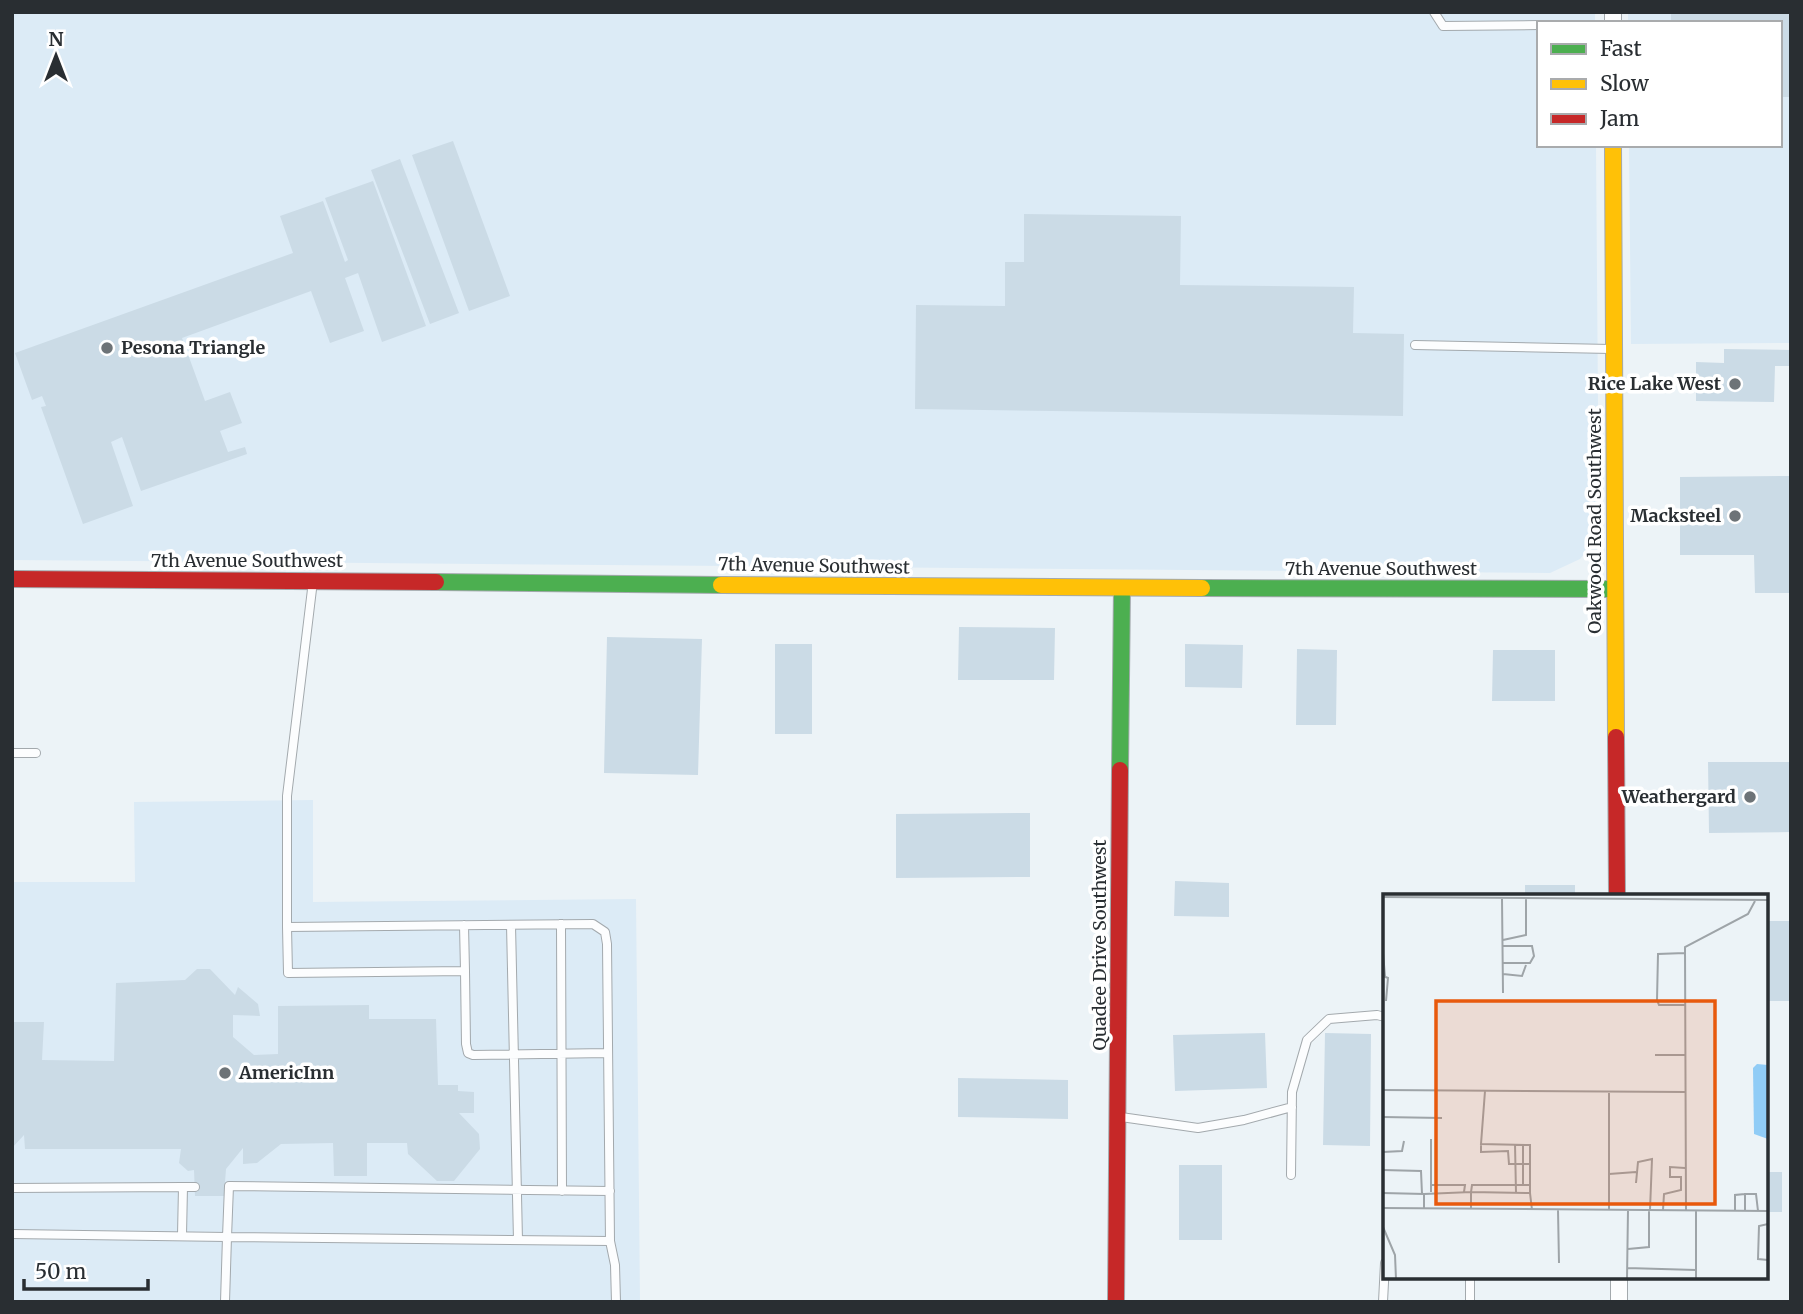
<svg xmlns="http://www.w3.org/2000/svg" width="1803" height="1314" font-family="Merriweather,serif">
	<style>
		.built { fill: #dcebf6 }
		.building { fill: #cbdbe6 }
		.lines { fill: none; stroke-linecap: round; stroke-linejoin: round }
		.lane-casing { stroke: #a3a9ad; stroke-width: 10 }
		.street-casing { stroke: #a3a9ad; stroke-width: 18 }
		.fast-casing { stroke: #a3a9ad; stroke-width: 18 }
		.slow-casing { stroke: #a3a9ad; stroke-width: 18 }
		.jam-casing { stroke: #a3a9ad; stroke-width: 18 }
		.lane { stroke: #fcfdfe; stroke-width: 8 }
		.street { stroke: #fcfdfe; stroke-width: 16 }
		.fast { stroke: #4caf50; stroke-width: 16 }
		.slow { stroke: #ffc107; stroke-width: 16 }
		.jam { stroke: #c62828; stroke-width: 16 }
		.poi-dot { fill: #6d7377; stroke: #fff; stroke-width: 2.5 }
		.labels { text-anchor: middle; stroke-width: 7; stroke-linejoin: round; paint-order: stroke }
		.poi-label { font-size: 18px; font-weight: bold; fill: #292e32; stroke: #fff; text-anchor: end }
		.street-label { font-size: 18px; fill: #292e32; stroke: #fff }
		.inset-road { fill: none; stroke: #9ea4a8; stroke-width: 2 }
		.view { fill: #e8590c; fill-opacity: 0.15; stroke: #e8590c; stroke-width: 3.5 }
		.inset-edge { fill: none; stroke: #292e32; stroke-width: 3.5 }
	</style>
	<rect width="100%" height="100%" fill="#ecf3f7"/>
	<path class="built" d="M 12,12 L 1595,12 L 1595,23 L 1539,23 L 1539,145 L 1596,145 L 1599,537 L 1580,559 L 1550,573 L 12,560 Z
		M 1628,12 L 1791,12 L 1791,343 L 1631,344 L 1629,145 L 1780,145 L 1780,23 L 1628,23 Z
		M 313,800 L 313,902 L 636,899 L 640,1302 L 12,1302 L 12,882 L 135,882 L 134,802 Z"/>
	<path class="building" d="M 1671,12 L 1791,12 L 1791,97 L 1780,97 L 1780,23 L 1671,22 Z
		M 453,141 L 510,296 L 469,311 L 412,155 Z
		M 400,159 L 459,313 L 430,324 L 371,170 Z
		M 373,181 L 426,326 L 382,342 L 358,273 L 345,278 L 364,331 L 330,343 L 311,291 L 182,338 L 205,401 L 230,392 L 242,423 L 220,431 L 228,452 L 245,447 L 247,454 L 141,491 L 122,437 L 111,442 L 133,506 L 83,524 L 41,407 L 46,406 L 42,396 L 32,400 L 15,353 L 293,253 L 280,216 L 323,201 L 345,262 L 348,260 L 325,198 Z
		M 1024,214 L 1181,216 L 1180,285 L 1354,287 L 1353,333 L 1404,334 L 1403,416 L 915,409 L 916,305 L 1005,306 L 1005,262 L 1024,262 Z
		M 1724,349 L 1791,350 L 1791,366 L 1775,366 L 1774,402 L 1696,401 L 1696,362 L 1724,363 Z
		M 1791,476 L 1791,593 L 1755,593 L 1754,555 L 1680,555 L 1680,477 Z
		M 959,627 L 1055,628 L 1054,680 L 958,680 Z
		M 607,637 L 702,639 L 698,775 L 604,773 Z
		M 775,644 L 812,644 L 812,734 L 775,734 Z
		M 1185,644 L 1243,645 L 1242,688 L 1185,687 Z
		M 1297,649 L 1337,650 L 1336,725 L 1296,725 Z
		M 1493,650 L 1555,650 L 1555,701 L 1492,701 Z
		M 1708,762 L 1791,762 L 1791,832 L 1709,833 Z
		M 1030,813 L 1030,877 L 896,878 L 896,814 Z
		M 1175,881 L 1229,883 L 1229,917 L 1174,916 Z
		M 1525,885 L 1575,885 L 1575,896 L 1525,896 Z
		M 1766,921 L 1791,921 L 1791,1001 L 1766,1001 Z
		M 197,969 L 210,969 L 235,995 L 238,987 L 258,1004 L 260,1016 L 233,1015 L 233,1037 L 254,1055 L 278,1054 L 278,1006 L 369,1005 L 369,1019 L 436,1019 L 438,1085 L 458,1085 L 458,1091 L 474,1092 L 474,1113 L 459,1113 L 479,1134 L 480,1149 L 454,1181 L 437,1181 L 408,1154 L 407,1143 L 367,1143 L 367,1176 L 334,1176 L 333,1143 L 281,1144 L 257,1163 L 243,1164 L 243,1148 L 226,1169 L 224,1196 L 195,1196 L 194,1170 L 188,1171 L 179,1163 L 181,1149 L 25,1149 L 24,1135 L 12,1148 L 13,1022 L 44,1022 L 42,1060 L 114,1061 L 116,983 L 185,980 Z
		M 1265,1033 L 1267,1088 L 1175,1091 L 1173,1035 Z
		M 1325,1033 L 1371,1034 L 1370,1146 L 1323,1145 Z
		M 958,1078 L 1068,1080 L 1068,1119 L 958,1117 Z
		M 1179,1165 L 1222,1165 L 1222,1240 L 1179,1240 Z
		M 1766,1172 L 1782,1172 L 1782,1212 L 1766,1212 Z"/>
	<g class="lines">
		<defs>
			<path id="lane" d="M 1434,12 L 1443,26 L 1539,25
				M 1415,345 L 1611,349
				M 313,581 L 287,796 L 287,927 L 593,924 L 605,932 L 607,944 L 610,1241
				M 12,753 L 36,753
				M 561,924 L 562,1191
				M 464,925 L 465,971
				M 511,925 L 518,1240
				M 287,927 L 288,973 L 465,971 L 466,1044 L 468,1053 L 473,1055 L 608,1053
				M 1121,1117 L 1198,1128 L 1244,1120 L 1292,1107
				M 1291,1175 L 1292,1092 L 1307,1040 L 1329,1019 L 1377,1015 L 1385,1017
				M 183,1187 L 195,1187
				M 12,1188 L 183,1187 L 182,1235
				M 610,1191 L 229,1186 L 227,1237 L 610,1241 L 615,1265 L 616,1302
				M 12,1234 L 227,1237 L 225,1302
				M 1383,1302 L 1385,1263
				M 1470,1302 L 1470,1277"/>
			<path id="street" d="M 1613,12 L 1613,23
				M 1619,1277 L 1619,1302"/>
			<path id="fast" d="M 436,582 L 721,585
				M 1202,588 L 1615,589
				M 1120,770 L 1122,588"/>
			<path id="slow" d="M 1613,145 L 1616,737
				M 721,585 L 1202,588"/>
			<path id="jam" d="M 12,579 L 436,582
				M 1616,737 L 1617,896
				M 1116,1302 L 1120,770"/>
		</defs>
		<use href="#lane" class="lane-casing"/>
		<use href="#street" class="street-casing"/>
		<use href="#fast" class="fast-casing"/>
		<use href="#slow" class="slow-casing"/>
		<use href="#jam" class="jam-casing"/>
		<use href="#lane" class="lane"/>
		<use href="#street" class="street"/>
		<use href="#fast" class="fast"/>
		<use href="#slow" class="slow"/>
		<use href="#jam" class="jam"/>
	</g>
	<g class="poi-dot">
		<circle cx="107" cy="348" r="7"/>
		<circle cx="1735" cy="384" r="7"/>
		<circle cx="1735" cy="516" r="7"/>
		<circle cx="1750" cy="797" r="7"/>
		<circle cx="225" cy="1073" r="7"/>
	</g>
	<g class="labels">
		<g class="poi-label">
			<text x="121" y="354" text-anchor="start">Pesona Triangle</text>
			<text x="1721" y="390">Rice Lake West</text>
			<text x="1721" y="522">Macksteel</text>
			<text x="1736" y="803">Weathergard</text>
			<text x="239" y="1079" text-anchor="start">AmericInn</text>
		</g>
		<g class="street-label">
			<text transform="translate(1595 521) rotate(-90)" y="6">Oakwood Road Southwest</text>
			<text x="247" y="567">7th Avenue Southwest</text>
			<text transform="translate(814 566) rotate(1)" y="6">7th Avenue Southwest</text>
			<text x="1381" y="575">7th Avenue Southwest</text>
			<text transform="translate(1100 945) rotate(-90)" y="6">Quadee Drive Southwest</text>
		</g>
	</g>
	<g transform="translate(1383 894)">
		<rect width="385" height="385" fill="#ecf3f7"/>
		<path d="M 374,170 L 385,171 L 385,245 L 371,240 L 370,174 Z" fill="#90ccf6"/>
		<path class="inset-road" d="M 0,3 L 385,6M 119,5 L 120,99M 120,46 L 143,41 L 143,5M 120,52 L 149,52 L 151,62 L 147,69 L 120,69M 0,59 L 2,82M 302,59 L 275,60 L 274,106 L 276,111 L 302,111M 120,80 L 139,82 L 143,71M 0,82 L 5,84 L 3,107M 272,161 L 302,161M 0,196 L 303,198M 102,197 L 98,250 L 147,251 L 147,299M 0,223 L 59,224M 48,245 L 48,298M 98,250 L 98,258 L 125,257 L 126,270 L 147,270M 132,250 L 133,299M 140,250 L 140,291M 0,258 L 19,257 L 21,247M 0,276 L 38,277 L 39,300M 226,280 L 253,278M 253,289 L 255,268 L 269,265 L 267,316M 49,291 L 82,291 L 81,298M 146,291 L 89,291 L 88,298 L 147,299 L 149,316M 0,299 L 41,300 L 41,315M 41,300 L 88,298 L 88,315M 0,314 L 385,317M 175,316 L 176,369M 226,316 L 226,199M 280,316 L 281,300 L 298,296 L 298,283 L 287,283 L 287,273 L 302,274M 303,317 L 302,53 L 365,20 L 372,7M 352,317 L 352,301 L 362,300M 362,317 L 362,300 L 373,300 L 375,317M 385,330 L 376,332 L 375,365 L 385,366M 0,333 L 12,361 L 13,385M 245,355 L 266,353 L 266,316M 244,374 L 313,376M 244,385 L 245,316M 313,385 L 313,317"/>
		<path class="view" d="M 53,107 L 332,107 L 332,310 L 53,310 Z"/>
		<rect width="385" height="385" class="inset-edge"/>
	</g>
	<rect width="1803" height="1314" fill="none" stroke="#292e32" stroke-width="28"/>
	<rect x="1537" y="21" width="245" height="126" fill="#ffffff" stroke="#a9abad" stroke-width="2"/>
	<rect x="1551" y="44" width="35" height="10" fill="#4caf50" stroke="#a9abad" stroke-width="2"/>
	<text x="1600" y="56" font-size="21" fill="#292e32">Fast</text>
	<rect x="1551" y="79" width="35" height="10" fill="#ffc107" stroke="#a9abad" stroke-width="2"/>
	<text x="1600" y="91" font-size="21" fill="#292e32">Slow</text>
	<rect x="1551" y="114" width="35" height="10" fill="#c62828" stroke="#a9abad" stroke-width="2"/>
	<text x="1600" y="126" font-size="21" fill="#292e32">Jam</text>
	<g transform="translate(56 56)" stroke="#ffffff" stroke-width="5" paint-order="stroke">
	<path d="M0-5L12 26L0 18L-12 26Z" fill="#292e32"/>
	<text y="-10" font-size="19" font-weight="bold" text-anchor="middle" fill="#292e32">N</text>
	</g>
	<path d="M24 1279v10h124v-10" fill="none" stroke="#292e32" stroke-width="3.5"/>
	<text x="35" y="1279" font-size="21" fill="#292e32" stroke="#ffffff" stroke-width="5" paint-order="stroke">50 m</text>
</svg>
